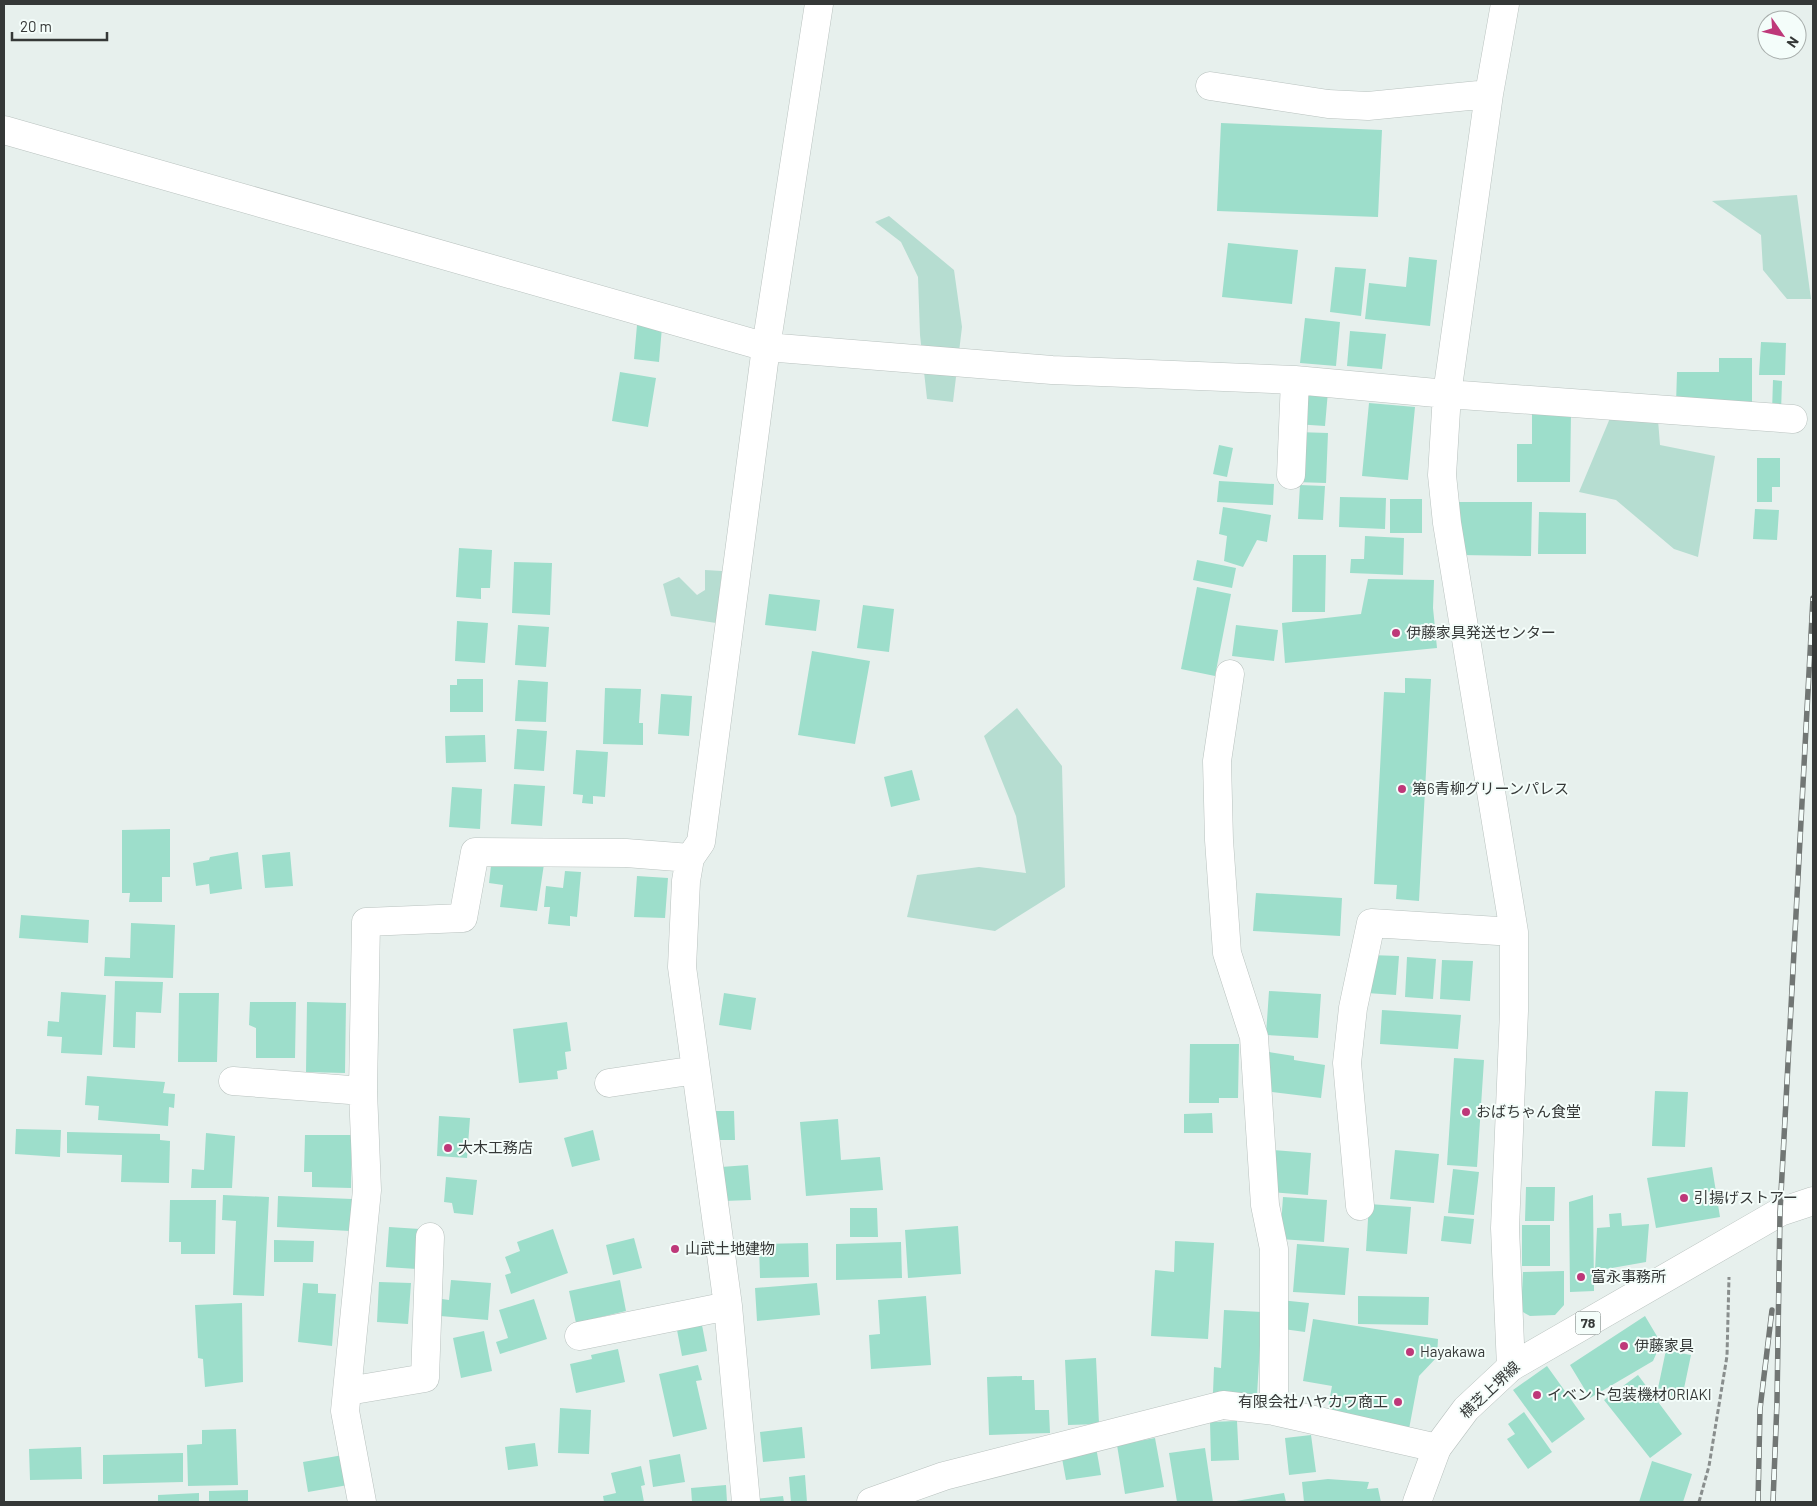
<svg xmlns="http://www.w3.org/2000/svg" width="1817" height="1506" font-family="Barlow,'Noto Sans JP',sans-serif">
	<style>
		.green { fill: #b6ddd1 }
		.building { fill: #9ddecb }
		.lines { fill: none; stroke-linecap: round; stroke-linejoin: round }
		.minor-casing { stroke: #b9c2bf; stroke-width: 29 }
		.major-casing { stroke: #b9c2bf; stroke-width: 29 }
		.path { stroke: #898e8d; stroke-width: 3; stroke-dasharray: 5 2.5; stroke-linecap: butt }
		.minor { stroke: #fff; stroke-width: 28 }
		.major { stroke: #fff; stroke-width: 28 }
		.rail-casing { stroke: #717674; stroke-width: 5.5 }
		.rail { stroke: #f4fdfa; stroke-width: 4; stroke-dasharray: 11; stroke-linecap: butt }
		.poi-dot { fill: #be3879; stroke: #f4fdfa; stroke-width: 2 }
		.labels { text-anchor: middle; stroke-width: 4; stroke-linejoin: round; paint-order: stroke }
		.shield { fill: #f4fdfa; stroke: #6e7372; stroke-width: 1 }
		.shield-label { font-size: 14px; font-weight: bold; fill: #353837 }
		.poi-label { font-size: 15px; fill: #353837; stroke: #f4fdfa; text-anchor: start }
		.street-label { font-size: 15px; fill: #353837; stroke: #f4fdfa }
	</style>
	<rect width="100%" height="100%" fill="#e7f0ed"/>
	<path class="green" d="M 1797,195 L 1811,299 L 1787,299 L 1763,270 L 1761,235 L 1712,201 Z
		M 889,216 L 954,270 L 962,327 L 953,402 L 927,399 L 920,335 L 918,277 L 901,242 L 875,222 Z
		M 1613,411 L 1658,420 L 1660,445 L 1715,456 L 1698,557 L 1674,549 L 1616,500 L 1579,492 Z
		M 705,570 L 722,571 L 716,623 L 671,616 L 663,584 L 679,577 L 697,595 L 705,590 Z
		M 1017,708 L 1062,766 L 1065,887 L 995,931 L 907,917 L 917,875 L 979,867 L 1026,873 L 1016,816 L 984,736 Z"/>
	<path class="building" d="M 1221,123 L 1382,130 L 1378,217 L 1217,211 Z
		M 1228,243 L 1298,250 L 1292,304 L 1222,297 Z
		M 1409,257 L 1437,260 L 1430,326 L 1365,319 L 1369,283 L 1406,287 Z
		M 1335,267 L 1366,269 L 1361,316 L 1330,312 Z
		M 1305,318 L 1340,322 L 1336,366 L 1300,363 Z
		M 637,325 L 662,327 L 659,362 L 634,359 Z
		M 1350,331 L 1386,334 L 1382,369 L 1347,366 Z
		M 1761,342 L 1786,343 L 1785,375 L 1759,375 Z
		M 1719,358 L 1752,358 L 1752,410 L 1676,404 L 1677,372 L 1719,372 Z
		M 620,372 L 656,378 L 648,427 L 612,421 Z
		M 1773,380 L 1782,381 L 1781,412 L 1772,412 Z
		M 1298,389 L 1328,391 L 1325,426 L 1295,424 Z
		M 1369,403 L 1415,407 L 1408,480 L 1362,476 Z
		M 1532,413 L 1571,413 L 1570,482 L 1517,482 L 1517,444 L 1532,444 Z
		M 1297,432 L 1328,433 L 1326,483 L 1295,482 Z
		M 1219,445 L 1233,448 L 1227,477 L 1213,474 Z
		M 1757,458 L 1780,458 L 1780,487 L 1772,487 L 1772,502 L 1757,502 Z
		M 1219,481 L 1274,484 L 1273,505 L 1217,502 Z
		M 1300,485 L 1325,486 L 1323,520 L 1298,519 Z
		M 1340,497 L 1386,498 L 1385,529 L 1339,527 Z
		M 1390,499 L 1422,499 L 1422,533 L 1390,533 Z
		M 1459,502 L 1532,502 L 1531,556 L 1459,555 Z
		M 1223,507 L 1271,515 L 1267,542 L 1257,540 L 1243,567 L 1224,561 L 1227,536 L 1219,534 Z
		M 1755,509 L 1779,510 L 1777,540 L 1753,539 Z
		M 1539,512 L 1586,513 L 1586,554 L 1538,554 Z
		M 1365,536 L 1404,538 L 1403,575 L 1350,573 L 1351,559 L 1364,559 Z
		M 459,548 L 492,550 L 490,588 L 481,588 L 481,599 L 456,597 Z
		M 1293,555 L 1326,555 L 1325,612 L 1292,612 Z
		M 1197,560 L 1236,568 L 1232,588 L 1193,580 Z
		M 514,562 L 552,563 L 550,615 L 512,613 Z
		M 1368,579 L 1434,580 L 1433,608 L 1437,648 L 1285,663 L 1282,623 L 1361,614 Z
		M 1197,587 L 1231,594 L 1215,676 L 1181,669 Z
		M 769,594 L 820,600 L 816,631 L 765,625 Z
		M 863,605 L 894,609 L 889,652 L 857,648 Z
		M 457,621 L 488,623 L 485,663 L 455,661 Z
		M 518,625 L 549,627 L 546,667 L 515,665 Z
		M 1236,625 L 1278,630 L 1274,661 L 1232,656 Z
		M 812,651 L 870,661 L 855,744 L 798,735 Z
		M 1405,678 L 1431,679 L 1419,901 L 1396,899 L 1397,885 L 1374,884 L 1384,692 L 1405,693 Z
		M 457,679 L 483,679 L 483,712 L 450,712 L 450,685 L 457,685 Z
		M 518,680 L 548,682 L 546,722 L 515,721 Z
		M 605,688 L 641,689 L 639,723 L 643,723 L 643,745 L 603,744 Z
		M 661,694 L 692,696 L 689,736 L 658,734 Z
		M 517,729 L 547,731 L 544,771 L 514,769 Z
		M 485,735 L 486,762 L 446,763 L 445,736 Z
		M 576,750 L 608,752 L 605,797 L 593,796 L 593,804 L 582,803 L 583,795 L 573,794 Z
		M 912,770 L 920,800 L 891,807 L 884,777 Z
		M 514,784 L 545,786 L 542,826 L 511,824 Z
		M 452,787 L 482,789 L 480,829 L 449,827 Z
		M 170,829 L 170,877 L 162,877 L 162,902 L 129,902 L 130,893 L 122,893 L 122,830 Z
		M 238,852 L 242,889 L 210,894 L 209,884 L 196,886 L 193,863 L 209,860 L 210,857 Z
		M 290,852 L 293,886 L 265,888 L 262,855 Z
		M 492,857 L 544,864 L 537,911 L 500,907 L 503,885 L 489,883 Z
		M 565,871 L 581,872 L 577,917 L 570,916 L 570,926 L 548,924 L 550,907 L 544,907 L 546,886 L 563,888 Z
		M 637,876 L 668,878 L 665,918 L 634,917 Z
		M 1256,893 L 1342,898 L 1340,936 L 1253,931 Z
		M 21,915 L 89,920 L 88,943 L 19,938 Z
		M 131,923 L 175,925 L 173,978 L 104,976 L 105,957 L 130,958 Z
		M 1370,955 L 1399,956 L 1396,995 L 1367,993 Z
		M 1407,957 L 1436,959 L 1433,999 L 1405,997 Z
		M 1442,960 L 1473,961 L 1470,1001 L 1440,999 Z
		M 115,981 L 163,982 L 161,1013 L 136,1012 L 135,1048 L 113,1047 Z
		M 1269,991 L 1321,994 L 1318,1038 L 1266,1035 Z
		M 61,992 L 106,995 L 102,1055 L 61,1053 L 62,1037 L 47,1036 L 48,1021 L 59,1022 Z
		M 179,993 L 219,993 L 217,1062 L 178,1062 Z
		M 724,993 L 756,998 L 751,1030 L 719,1025 Z
		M 250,1002 L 296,1002 L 295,1058 L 256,1058 L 256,1028 L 249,1025 Z
		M 307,1002 L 346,1003 L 345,1073 L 306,1072 Z
		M 1382,1010 L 1461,1015 L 1458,1049 L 1380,1044 Z
		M 567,1022 L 571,1051 L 565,1052 L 567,1069 L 557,1071 L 558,1079 L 519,1083 L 513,1029 Z
		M 1190,1044 L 1239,1044 L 1238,1098 L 1219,1098 L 1219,1103 L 1189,1103 Z
		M 1269,1052 L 1294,1056 L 1294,1060 L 1325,1065 L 1321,1098 L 1265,1091 Z
		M 1454,1058 L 1484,1060 L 1477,1167 L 1447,1165 Z
		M 87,1076 L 165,1082 L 163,1093 L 175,1094 L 174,1108 L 169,1107 L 168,1126 L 98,1120 L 99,1106 L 85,1105 Z
		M 1655,1091 L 1688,1092 L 1685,1147 L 1652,1146 Z
		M 716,1111 L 734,1111 L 735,1140 L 718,1140 Z
		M 1212,1113 L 1213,1133 L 1184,1133 L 1184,1114 Z
		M 439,1116 L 470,1118 L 467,1158 L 437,1156 Z
		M 838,1119 L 841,1160 L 880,1157 L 883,1190 L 806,1196 L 800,1122 Z
		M 16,1129 L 61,1130 L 60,1157 L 15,1154 Z
		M 593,1130 L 600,1160 L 572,1167 L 564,1138 Z
		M 67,1132 L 160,1134 L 160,1140 L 170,1141 L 169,1183 L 121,1182 L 122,1155 L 67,1153 Z
		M 206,1133 L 235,1136 L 232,1188 L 191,1188 L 192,1169 L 204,1170 Z
		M 305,1135 L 352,1135 L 351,1188 L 312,1187 L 312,1172 L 304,1172 Z
		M 1273,1150 L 1311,1153 L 1308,1195 L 1270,1192 Z
		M 1395,1150 L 1439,1154 L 1434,1203 L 1390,1199 Z
		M 748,1165 L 751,1200 L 724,1201 L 721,1167 Z
		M 1712,1167 L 1720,1217 L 1656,1228 L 1647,1178 Z
		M 1453,1169 L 1479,1172 L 1474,1215 L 1448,1213 Z
		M 446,1177 L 477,1180 L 473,1215 L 454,1213 L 452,1203 L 444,1202 Z
		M 1526,1187 L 1555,1187 L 1554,1221 L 1525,1221 Z
		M 223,1195 L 269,1197 L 264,1296 L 233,1295 L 236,1221 L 222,1220 Z
		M 1593,1195 L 1594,1291 L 1570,1292 L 1569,1202 Z
		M 278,1196 L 352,1199 L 350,1231 L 277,1227 Z
		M 1283,1197 L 1327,1200 L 1324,1242 L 1280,1239 Z
		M 170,1200 L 216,1200 L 215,1254 L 181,1254 L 181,1242 L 169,1242 Z
		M 1369,1204 L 1411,1207 L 1407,1254 L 1366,1251 Z
		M 850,1208 L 877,1208 L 878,1237 L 850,1237 Z
		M 1621,1213 L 1622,1226 L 1649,1224 L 1646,1262 L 1595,1271 L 1597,1228 L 1610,1227 L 1609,1214 Z
		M 1444,1216 L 1474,1219 L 1471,1244 L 1441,1241 Z
		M 1522,1225 L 1550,1225 L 1550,1266 L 1522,1266 Z
		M 958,1226 L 961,1274 L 908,1278 L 905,1230 Z
		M 389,1227 L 420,1229 L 417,1269 L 386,1267 Z
		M 553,1229 L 568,1273 L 511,1294 L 505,1275 L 511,1273 L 505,1257 L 520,1251 L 517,1242 Z
		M 634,1238 L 642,1268 L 613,1275 L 606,1245 Z
		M 274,1240 L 314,1241 L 313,1262 L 274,1262 Z
		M 1175,1241 L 1214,1243 L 1208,1339 L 1151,1336 L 1155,1270 L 1174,1272 Z
		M 901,1242 L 902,1278 L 836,1280 L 836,1244 Z
		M 808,1243 L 809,1277 L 760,1278 L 759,1244 Z
		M 1297,1244 L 1349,1248 L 1345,1295 L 1293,1292 Z
		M 1564,1271 L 1564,1305 L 1555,1315 L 1530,1316 L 1521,1311 L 1523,1272 Z
		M 451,1280 L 491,1283 L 488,1320 L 440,1316 L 442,1299 L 449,1300 Z
		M 620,1280 L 626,1311 L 576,1323 L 569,1291 Z
		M 379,1282 L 411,1283 L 408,1324 L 377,1322 Z
		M 303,1283 L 318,1284 L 318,1293 L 336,1294 L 332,1346 L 298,1342 Z
		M 817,1283 L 820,1315 L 757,1321 L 755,1288 Z
		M 926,1296 L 931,1365 L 871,1369 L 869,1335 L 880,1334 L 878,1300 Z
		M 1358,1296 L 1429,1297 L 1428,1325 L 1358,1324 Z
		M 534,1299 L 547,1339 L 500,1354 L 496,1342 L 508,1338 L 499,1310 Z
		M 1280,1300 L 1309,1303 L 1305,1332 L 1276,1328 Z
		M 242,1303 L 243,1382 L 205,1387 L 203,1359 L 198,1358 L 195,1305 Z
		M 1224,1310 L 1262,1312 L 1257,1395 L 1213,1393 L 1214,1367 L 1221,1368 Z
		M 1645,1316 L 1661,1343 L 1653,1361 L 1590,1398 L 1570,1365 Z
		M 1313,1319 L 1438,1339 L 1437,1357 L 1419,1376 L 1409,1429 L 1327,1413 L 1332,1386 L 1303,1381 Z
		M 702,1325 L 707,1351 L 682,1356 L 677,1330 Z
		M 484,1331 L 492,1371 L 461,1378 L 453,1338 Z
		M 618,1349 L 625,1382 L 576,1393 L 570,1364 L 592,1359 L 591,1355 Z
		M 1666,1350 L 1691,1355 L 1682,1398 L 1657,1393 Z
		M 1096,1358 L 1099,1424 L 1068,1425 L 1065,1360 Z
		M 698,1365 L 702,1380 L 696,1381 L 707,1429 L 673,1437 L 659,1374 Z
		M 1547,1366 L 1585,1419 L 1552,1443 L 1513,1390 Z
		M 1638,1375 L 1682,1434 L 1650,1458 L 1604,1400 Z
		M 1022,1376 L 1022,1380 L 1034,1380 L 1035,1410 L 1049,1410 L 1050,1433 L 989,1435 L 987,1377 Z
		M 560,1408 L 591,1410 L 589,1454 L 558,1453 Z
		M 1524,1412 L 1552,1452 L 1528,1469 L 1507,1439 L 1515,1434 L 1508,1424 Z
		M 1237,1421 L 1239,1460 L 1211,1461 L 1210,1422 Z
		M 802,1427 L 805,1458 L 763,1462 L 760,1432 Z
		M 236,1429 L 238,1485 L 188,1486 L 187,1445 L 202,1444 L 202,1430 Z
		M 1311,1435 L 1316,1472 L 1289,1475 L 1285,1438 Z
		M 1155,1438 L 1164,1487 L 1125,1494 L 1117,1445 Z
		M 535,1443 L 538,1466 L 508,1470 L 505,1447 Z
		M 81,1447 L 82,1479 L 30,1480 L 29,1449 Z
		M 1096,1447 L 1101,1475 L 1066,1480 L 1061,1453 Z
		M 1205,1448 L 1213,1502 L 1177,1502 L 1169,1453 Z
		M 183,1453 L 183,1482 L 103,1484 L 103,1455 Z
		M 680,1454 L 685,1482 L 653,1487 L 649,1460 Z
		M 343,1455 L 348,1485 L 308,1492 L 303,1462 Z
		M 1652,1461 L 1692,1474 L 1683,1502 L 1639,1502 Z
		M 641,1466 L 645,1485 L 641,1486 L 644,1502 L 604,1502 L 603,1496 L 616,1493 L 611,1473 Z
		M 805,1475 L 807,1502 L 791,1502 L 789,1477 Z
		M 1328,1479 L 1369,1482 L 1367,1489 L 1378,1488 L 1381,1502 L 1304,1502 L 1302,1482 Z
		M 726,1485 L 727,1502 L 692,1502 L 691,1488 Z
		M 248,1490 L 248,1502 L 209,1502 L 209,1491 Z
		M 199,1493 L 199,1502 L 158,1502 L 158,1495 Z
		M 1284,1493 L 1286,1502 L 1236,1502 L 1236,1501 Z
		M 783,1496 L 784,1502 L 756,1502 L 756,1499 Z"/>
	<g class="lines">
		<defs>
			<path id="minor" d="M 1505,4 L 1489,94 L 1447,394 L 1442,475 L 1447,523 L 1514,932 L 1514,1011 L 1505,1228 L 1511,1367
				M 1210,86 L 1328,104 L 1368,106 L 1489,94
				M 4,130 L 766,347 L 1052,370 L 1295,380 L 1447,394 L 1793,419
				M 1291,475 L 1295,380
				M 1230,674 L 1217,761 L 1219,840 L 1227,953 L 1254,1037 L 1265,1205 L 1274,1249 L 1274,1411
				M 233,1081 L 363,1091
				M 609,1083 L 696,1070
				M 1360,1206 L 1347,1063 L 1353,1008 L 1371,923 L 1514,932
				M 579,1336 L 728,1306
				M 348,1391 L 425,1378 L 430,1237
				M 362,1502 L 345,1411 L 367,1190 L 363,1091 L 366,922 L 463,918 L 475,852 L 626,853 L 690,858
				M 746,1502 L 728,1306 L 682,967 L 686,881 L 690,858 L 701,842 L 766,347 L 819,4
				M 871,1502 L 944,1476 L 1223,1405 L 1274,1411 L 1437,1448"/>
			<path id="major" d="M 1417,1502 L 1437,1448 L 1466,1409 L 1511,1367 L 1780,1212 L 1813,1201"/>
		</defs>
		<use href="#minor" class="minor-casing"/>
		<use href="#major" class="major-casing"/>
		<path class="path" d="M 1699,1502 L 1709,1466 L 1727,1356 L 1729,1277"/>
		<use href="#minor" class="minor"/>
		<use href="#major" class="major"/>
		<defs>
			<path id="rail" d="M 1758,1502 L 1760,1409 L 1772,1310
				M 1773,1502 L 1777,1402 L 1780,1212 L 1813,598"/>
		</defs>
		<use href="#rail" class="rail-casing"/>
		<use href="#rail" class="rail"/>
	</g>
	<g class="poi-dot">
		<circle cx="1396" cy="633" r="5"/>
		<circle cx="1402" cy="789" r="5"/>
		<circle cx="1466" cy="1112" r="5"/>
		<circle cx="448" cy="1148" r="5"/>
		<circle cx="1684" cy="1198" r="5"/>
		<circle cx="675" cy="1249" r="5"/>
		<circle cx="1581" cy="1277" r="5"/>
		<circle cx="1624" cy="1346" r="5"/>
		<circle cx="1410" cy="1352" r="5"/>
		<circle cx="1537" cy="1395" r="5"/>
		<circle cx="1398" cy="1402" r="5"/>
	</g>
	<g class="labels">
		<rect class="shield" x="1575.5" y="1311.5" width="25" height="23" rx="4"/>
		<g class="shield-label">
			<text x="1588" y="1328">78</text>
		</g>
		<g class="poi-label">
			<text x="1406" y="638">伊藤家具発送センター</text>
			<text x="1412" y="794">第6青柳グリーンパレス</text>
			<text x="1476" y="1117">おばちゃん食堂</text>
			<text x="458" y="1153">大木工務店</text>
			<text x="1694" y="1203">引揚げストアー</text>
			<text x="685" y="1254">山武土地建物</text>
			<text x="1591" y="1282">富永事務所</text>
			<text x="1634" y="1351">伊藤家具</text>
			<text x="1420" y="1357">Hayakawa</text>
			<text x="1547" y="1400">イベント包装機材ORIAKI</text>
			<text x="1388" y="1407" text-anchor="end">有限会社ハヤカワ商工</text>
		</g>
		<g class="street-label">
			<text transform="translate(1490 1390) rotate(-43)" y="5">横芝上堺線</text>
		</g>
	</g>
	<rect width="1817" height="1506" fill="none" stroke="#353837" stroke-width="10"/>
	<g transform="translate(1782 35) rotate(124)"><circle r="24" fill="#f4fdfa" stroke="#a8aeac"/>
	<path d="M0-4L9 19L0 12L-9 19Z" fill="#be3879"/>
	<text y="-8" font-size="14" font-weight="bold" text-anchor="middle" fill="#353837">N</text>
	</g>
	<path d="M12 32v8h95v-8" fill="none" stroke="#353837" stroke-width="2.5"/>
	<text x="20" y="32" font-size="15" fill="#353837" stroke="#f4fdfa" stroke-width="4" paint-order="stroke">20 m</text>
</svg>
